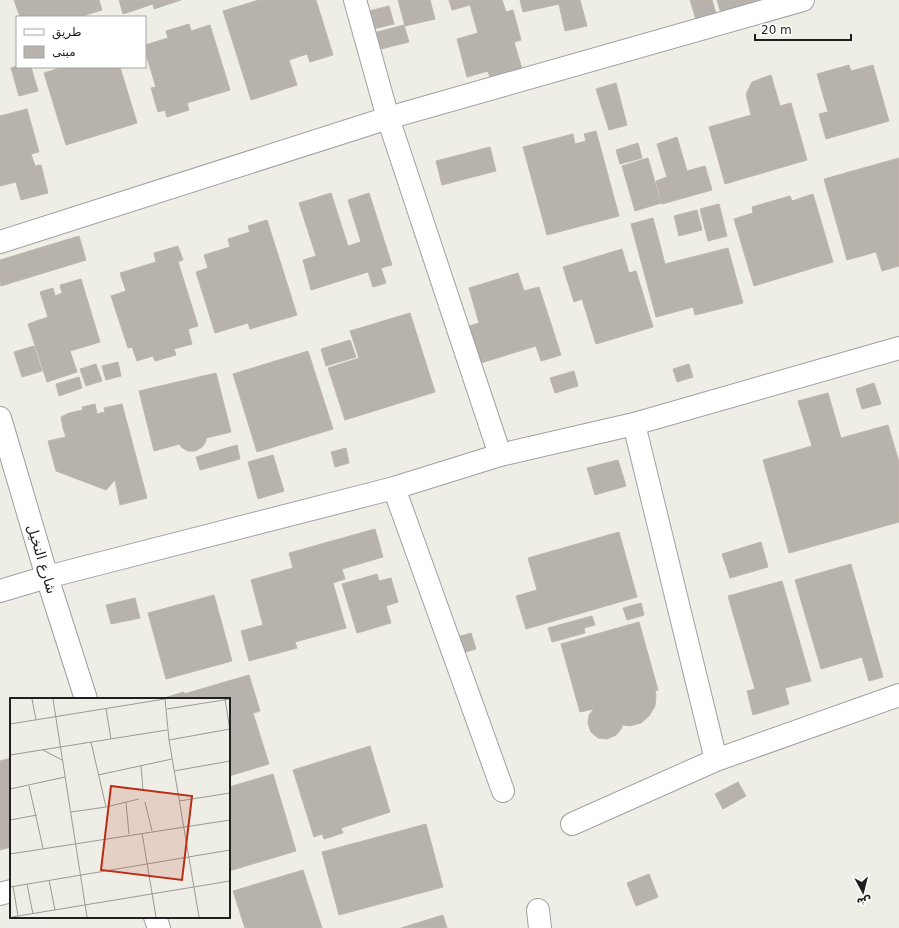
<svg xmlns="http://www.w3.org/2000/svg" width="899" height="928" font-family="'DejaVu Sans','Noto Sans Arabic',sans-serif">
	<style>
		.building { fill: #b7b3ac; stroke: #beb6aa }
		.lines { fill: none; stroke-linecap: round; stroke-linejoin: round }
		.minor-casing { stroke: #a0a0a0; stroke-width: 24 }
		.minor { stroke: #fff; stroke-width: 22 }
		.labels { text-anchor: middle; stroke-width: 4; stroke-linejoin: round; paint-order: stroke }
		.street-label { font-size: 14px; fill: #1f1f1f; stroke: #fff }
		.inset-road { fill: none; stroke: #9b9b96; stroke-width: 1 }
		.view { fill: #b82d15; fill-opacity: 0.15; stroke: #b82d15; stroke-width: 2 }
		.inset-edge { fill: none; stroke: #1f1f1f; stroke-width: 2 }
	</style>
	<rect width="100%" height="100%" fill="#eeede6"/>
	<path class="building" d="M 14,0 L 99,0 L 102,10 L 79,17 L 20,17 Z
		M 119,0 L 181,0 L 154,9 L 153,4 L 123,14 Z
		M 259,0 L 316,0 L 333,55 L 310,62 L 307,54 L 289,60 L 297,85 L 251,100 L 223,11 Z
		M 398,0 L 430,0 L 435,19 L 405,26 Z
		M 449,0 L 502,0 L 506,12 L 513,10 L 521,40 L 514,42 L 522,69 L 490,78 L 488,71 L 467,77 L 457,39 L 478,33 L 470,5 L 452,10 Z
		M 520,0 L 580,0 L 587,26 L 565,31 L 559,4 L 523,12 Z
		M 690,0 L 712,0 L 717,17 L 697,23 Z
		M 717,0 L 757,0 L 759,6 L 722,17 Z
		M 389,6 L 394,24 L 369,30 L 365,12 Z
		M 189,24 L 191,31 L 210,25 L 230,90 L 187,103 L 189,110 L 167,117 L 165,110 L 158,112 L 151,88 L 156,87 L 145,51 L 145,45 L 168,38 L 166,31 Z
		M 404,25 L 409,42 L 377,50 L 373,33 Z
		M 849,65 L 851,71 L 873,65 L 889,121 L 826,139 L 819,114 L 828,112 L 817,74 Z
		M 17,66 L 17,67 L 31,67 L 38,91 L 19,96 L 11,68 Z
		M 63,67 L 120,67 L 137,123 L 66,145 L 44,73 Z
		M 771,75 L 780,106 L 791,103 L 807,160 L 725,184 L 709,127 L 751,115 L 746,94 L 752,82 Z
		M 616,83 L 627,125 L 609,130 L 596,89 Z
		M 27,109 L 39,152 L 31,154 L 35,166 L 41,165 L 48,193 L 21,200 L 16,182 L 0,186 L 0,116 Z
		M 596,131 L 619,216 L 547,235 L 523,147 L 573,134 L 575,144 L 586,141 L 584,134 Z
		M 677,137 L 687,171 L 705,166 L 712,190 L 662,204 L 656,181 L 667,177 L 657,144 Z
		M 638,143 L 642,158 L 620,164 L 616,150 Z
		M 490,147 L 496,171 L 442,185 L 436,161 Z
		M 648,158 L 661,203 L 635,211 L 622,166 Z
		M 899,158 L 899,266 L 882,271 L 876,252 L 847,260 L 824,179 Z
		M 331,193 L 348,246 L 361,242 L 348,200 L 369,193 L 392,265 L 381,268 L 386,283 L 373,287 L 368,272 L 311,290 L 303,260 L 316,256 L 299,203 Z
		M 813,194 L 833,262 L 754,286 L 734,219 L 753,213 L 752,207 L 790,196 L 792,201 Z
		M 719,204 L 727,236 L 708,241 L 700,209 Z
		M 697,210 L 702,230 L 679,236 L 674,216 Z
		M 653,218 L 665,264 L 728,248 L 743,303 L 695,315 L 693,307 L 656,317 L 631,224 Z
		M 267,220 L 297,315 L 250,329 L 248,323 L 215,333 L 196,272 L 208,268 L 204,255 L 230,247 L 228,239 L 250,232 L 248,226 Z
		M 79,236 L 86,260 L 1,286 L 0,282 L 0,260 Z
		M 178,246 L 183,260 L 178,262 L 198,326 L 188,329 L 192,344 L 174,349 L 176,355 L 155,361 L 153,356 L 137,361 L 132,347 L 128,348 L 111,296 L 126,291 L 120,273 L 156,262 L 154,253 Z
		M 622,249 L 629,273 L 636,271 L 653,327 L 596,344 L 582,299 L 574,302 L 563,267 Z
		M 518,273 L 524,291 L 539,287 L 561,355 L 541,361 L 536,346 L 471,366 L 460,329 L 479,323 L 469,288 Z
		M 81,279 L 100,342 L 70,351 L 77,372 L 47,382 L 28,324 L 48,317 L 40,292 L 53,288 L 55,296 L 62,293 L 60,285 Z
		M 410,313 L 435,392 L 345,420 L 328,368 L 359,358 L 350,331 Z
		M 350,340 L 356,357 L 326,366 L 321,349 Z
		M 34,346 L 42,371 L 22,377 L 14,352 Z
		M 308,351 L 333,429 L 257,452 L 233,374 Z
		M 118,362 L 121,376 L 106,380 L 102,366 Z
		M 96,364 L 102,381 L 86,386 L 80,369 Z
		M 689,364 L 693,377 L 677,382 L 673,369 Z
		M 574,371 L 578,386 L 555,393 L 550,378 Z
		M 216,373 L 231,432 L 206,438 L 206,441 L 202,447 L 195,451 L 188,451 L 181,447 L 180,444 L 154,451 L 139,391 Z
		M 79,377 L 82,388 L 59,396 L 56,384 Z
		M 874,383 L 881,404 L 862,409 L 856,389 Z
		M 828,393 L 841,438 L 888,425 L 899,462 L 899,522 L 789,553 L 763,460 L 812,446 L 798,401 Z
		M 95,404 L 97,414 L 105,412 L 104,408 L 122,404 L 147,498 L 120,505 L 115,480 L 106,490 L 56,471 L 48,441 L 66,437 L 63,428 L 61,417 L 69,413 L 83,410 L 82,407 Z
		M 237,445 L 240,459 L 200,470 L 196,457 Z
		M 346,448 L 349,463 L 335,467 L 331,452 Z
		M 273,455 L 284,491 L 258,499 L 248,462 Z
		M 618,460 L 626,486 L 595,495 L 587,468 Z
		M 375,529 L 383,557 L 342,569 L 345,579 L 333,583 L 346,628 L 295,642 L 297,648 L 249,661 L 241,631 L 263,625 L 251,580 L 293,568 L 289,553 Z
		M 619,532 L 637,597 L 526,629 L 516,596 L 537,590 L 528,558 Z
		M 761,542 L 768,567 L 730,578 L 722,554 Z
		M 851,564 L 883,677 L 869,681 L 862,657 L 821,669 L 795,580 Z
		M 377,574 L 379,581 L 391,578 L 398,602 L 386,606 L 391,623 L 357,633 L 342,584 Z
		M 782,581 L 811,681 L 785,688 L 789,704 L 753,715 L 747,691 L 755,689 L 728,596 Z
		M 214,595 L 232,661 L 166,679 L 148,613 Z
		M 135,598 L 140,618 L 111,624 L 106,605 Z
		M 641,603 L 644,615 L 627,620 L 623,608 Z
		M 592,616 L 595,625 L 584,628 L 585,633 L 552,642 L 548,628 Z
		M 639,622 L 658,690 L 655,691 L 656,695 L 655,706 L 649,716 L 641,723 L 630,726 L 622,725 L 622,728 L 616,735 L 607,739 L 598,738 L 591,732 L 588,723 L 589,715 L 594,709 L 580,712 L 561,644 Z
		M 471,633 L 476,649 L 459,654 L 454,638 Z
		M 249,675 L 260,711 L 253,713 L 269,764 L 229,776 L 229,699 L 161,699 L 184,692 L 184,694 Z
		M 370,746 L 390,812 L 341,828 L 343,833 L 324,839 L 322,834 L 314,837 L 293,770 Z
		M 11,758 L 11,847 L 0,850 L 0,761 Z
		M 273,774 L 296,851 L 229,871 L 229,787 Z
		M 738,782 L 746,796 L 723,809 L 715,794 Z
		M 426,824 L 443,887 L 339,915 L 322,852 Z
		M 303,870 L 322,928 L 245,928 L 233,891 Z
		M 649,874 L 658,897 L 636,906 L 627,883 Z
		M 443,915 L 447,928 L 401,928 Z"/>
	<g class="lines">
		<defs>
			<path id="minor" d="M 355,0 L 388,118 L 500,455
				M 0,242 L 388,118 L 803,0
				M 0,418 L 47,577 L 86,699
				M 634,424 L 716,760
				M 394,488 L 503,791
				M 0,591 L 47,577 L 394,488 L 500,455 L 634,424 L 899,348
				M 572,824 L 716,760 L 899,695
				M 0,894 L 11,891
				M 538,910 L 540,928
				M 155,917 L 159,928"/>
		</defs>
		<use href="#minor" class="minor-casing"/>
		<use href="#minor" class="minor"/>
	</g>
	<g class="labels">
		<g class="street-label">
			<text transform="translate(42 559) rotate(73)" y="5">شارع النخيل</text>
		</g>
	</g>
	<g transform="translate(10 698)">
		<rect width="220" height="220" fill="#eeede6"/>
		<path class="inset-road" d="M 22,1 L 26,22M 43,1 L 77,219M 155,1 L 159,42 L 189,219M 215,1 L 220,33M 96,11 L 101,41M 157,11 L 220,1M 0,26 L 155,1M 159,42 L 220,31M 81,44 L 96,109M 33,52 L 52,62M 0,57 L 157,32M 131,67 L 133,93M 164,73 L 220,63M 88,77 L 162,61M 19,88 L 33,150M 0,91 L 55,79M 169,103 L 220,95M 135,104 L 142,133M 116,105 L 119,136M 61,114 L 96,109 L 129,101M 0,122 L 27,117M 132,135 L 146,219M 0,156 L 220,122M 39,182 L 45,212M 17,186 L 23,216M 3,188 L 8,218M 0,189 L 220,152M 2,219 L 220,183"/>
		<path class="view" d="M 101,88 L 182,98 L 172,182 L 91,172 Z"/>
		<rect width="220" height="220" class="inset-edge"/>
	</g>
	<rect x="16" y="16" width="130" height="52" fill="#ffffff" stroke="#a5a5a5"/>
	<rect x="24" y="29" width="20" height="6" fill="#ffffff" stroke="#a5a5a5"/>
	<text x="52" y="36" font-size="12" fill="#1f1f1f">طريق</text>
	<rect x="24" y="46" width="20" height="12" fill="#b7b3ac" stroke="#a5a5a5"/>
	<text x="52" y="56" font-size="12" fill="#1f1f1f">مبنى</text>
	<g transform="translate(863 892) rotate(173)" stroke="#ffffff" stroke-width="3" paint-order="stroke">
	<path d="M0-3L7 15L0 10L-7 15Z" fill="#1f1f1f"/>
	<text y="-6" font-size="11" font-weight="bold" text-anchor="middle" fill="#1f1f1f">ش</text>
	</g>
	<path d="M755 34v6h96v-6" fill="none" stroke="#1f1f1f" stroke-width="2"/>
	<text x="761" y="34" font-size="12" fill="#1f1f1f" stroke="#ffffff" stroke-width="3" paint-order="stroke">20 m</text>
</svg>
